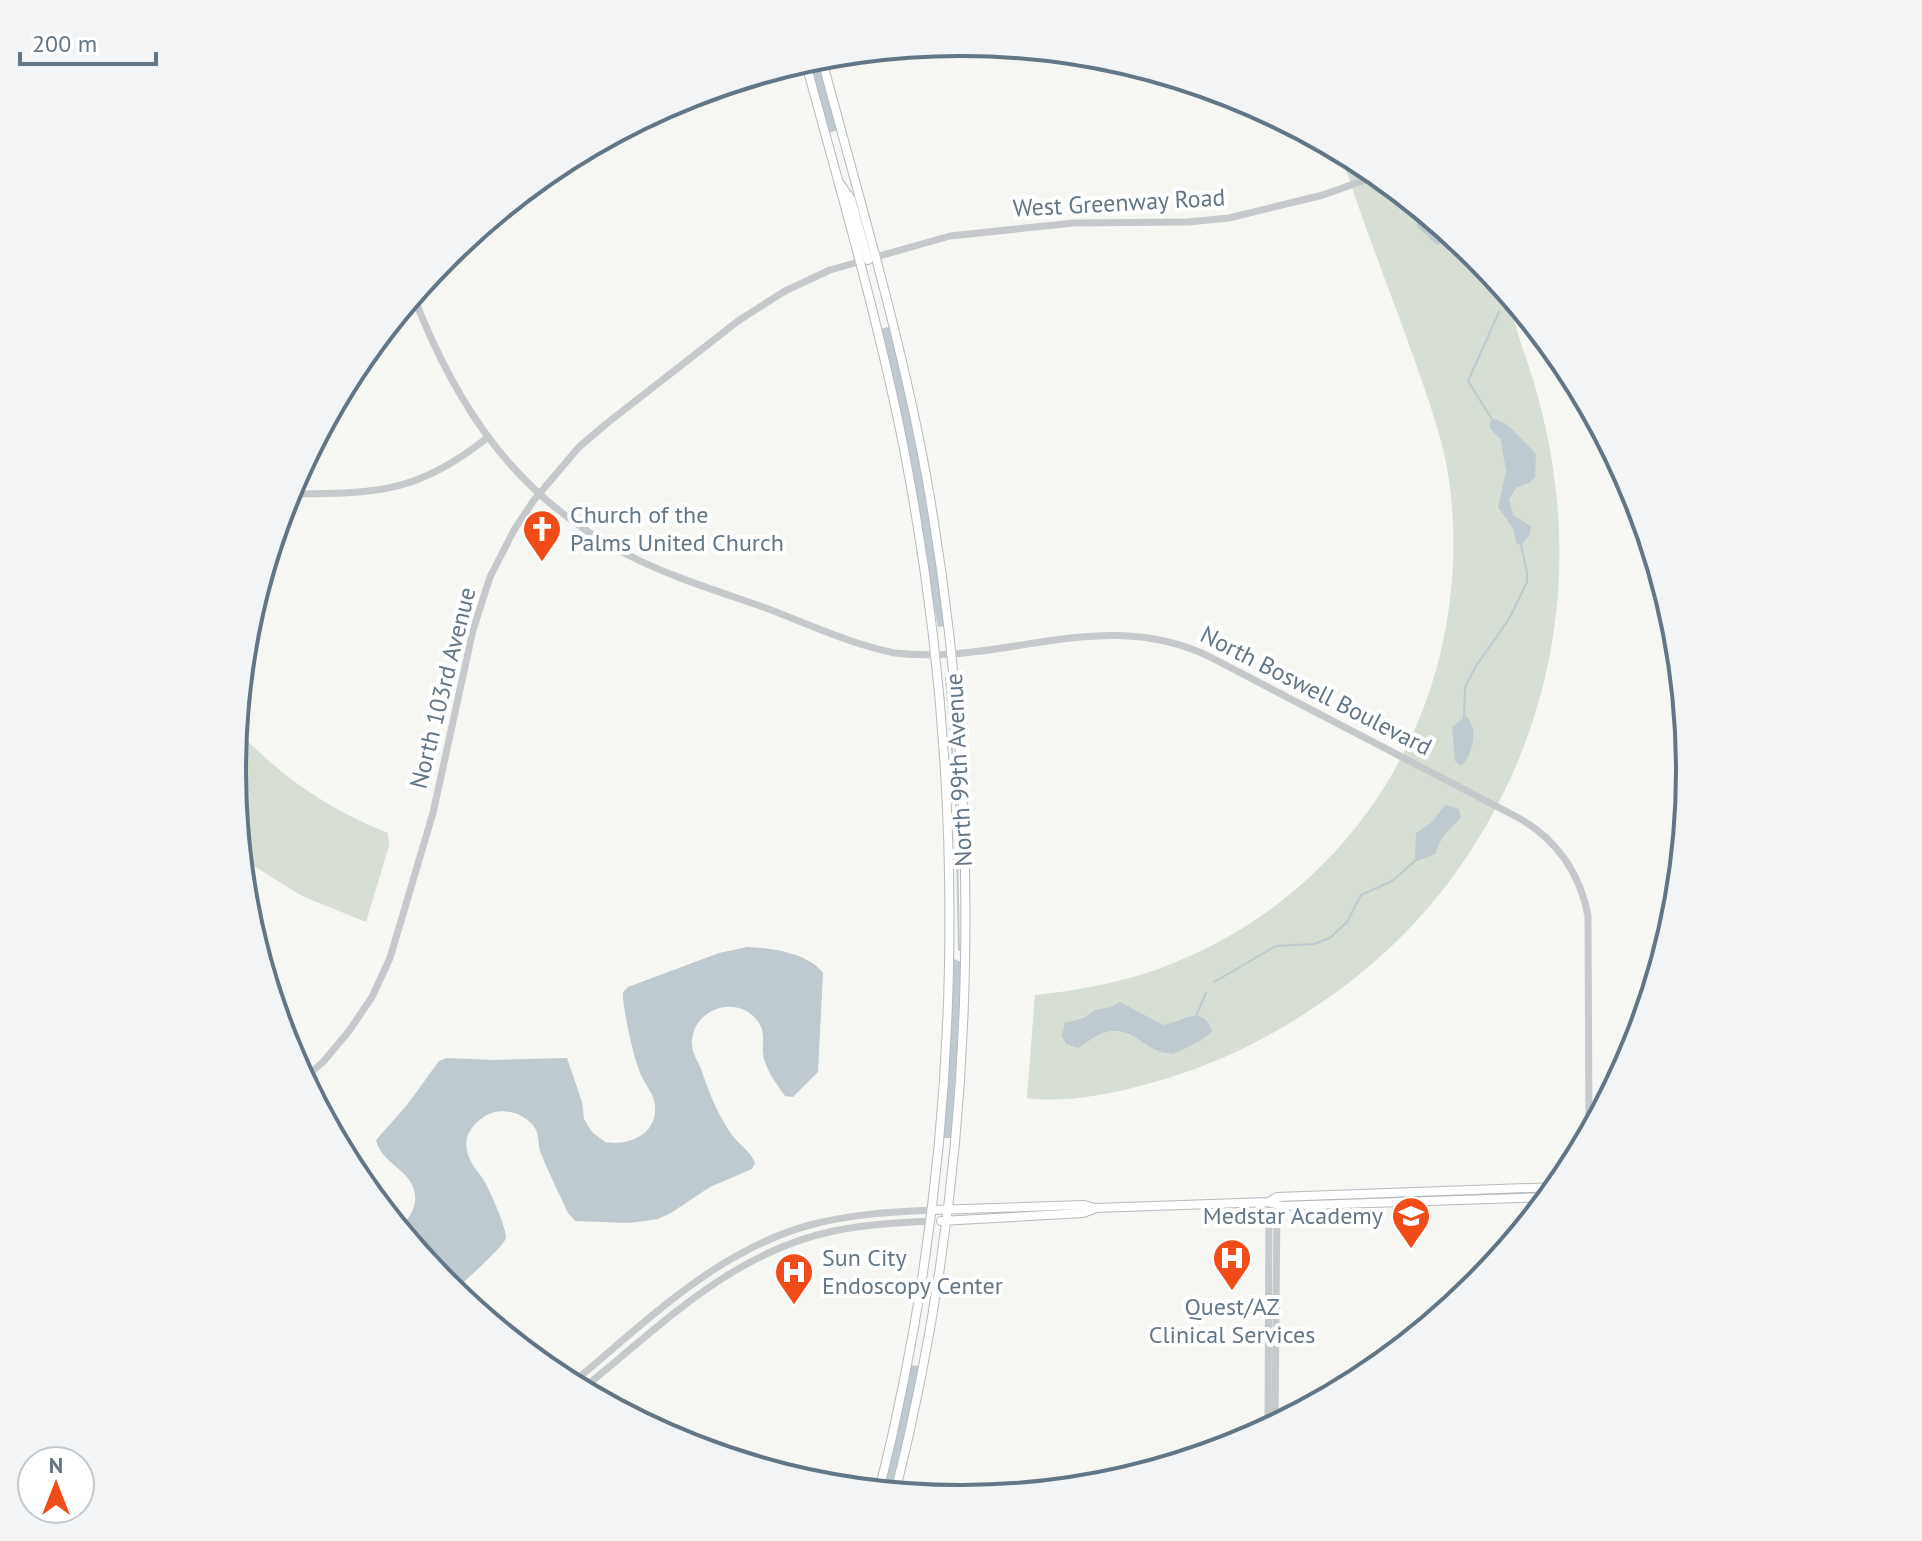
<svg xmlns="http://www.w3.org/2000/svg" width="1922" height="1541" font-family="'PT Sans',sans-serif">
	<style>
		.green { fill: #d7ded3 }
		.water { fill: #becacf }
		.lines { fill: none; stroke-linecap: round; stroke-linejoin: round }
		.stream { stroke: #becacf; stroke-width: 2 }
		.secondary-casing { stroke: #b5bbbf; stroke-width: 10 }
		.tertiary { stroke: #c5c9cc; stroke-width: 7 }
		.secondary { stroke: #fff; stroke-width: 8 }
		.labels { text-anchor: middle; stroke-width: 8; stroke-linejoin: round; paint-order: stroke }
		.street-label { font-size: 24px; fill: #637686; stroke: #fff }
		.poi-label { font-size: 24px; fill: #637686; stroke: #fff; text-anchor: start }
		.rim { fill: none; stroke: #637686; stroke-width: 4 }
	</style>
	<rect width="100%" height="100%" fill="#f6f6f2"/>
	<path class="green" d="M 1340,151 C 1375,170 1405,197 1436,222 C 1458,240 1484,258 1498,282 C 1511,304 1517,334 1526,358 C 1586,533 1566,715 1459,868 C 1404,947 1326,1008 1240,1050 C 1186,1076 1087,1107 1027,1098 L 1035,995 C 1083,990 1131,981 1176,962 C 1364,885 1471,696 1451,496 C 1447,449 1430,405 1415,361 C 1390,291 1362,221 1340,151 Z
		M 237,730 C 280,776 329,810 388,833 L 389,846 L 366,922 L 302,896 L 241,858 L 233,770 Z"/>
	<path class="water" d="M 818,56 L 837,130 L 829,133 L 807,60 Z
		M 1417,207 L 1455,238 L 1437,245 L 1417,226 Z
		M 889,327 L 908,401 L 932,524 L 946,626 L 938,627 L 879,329 Z
		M 1496,419 L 1510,427 L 1536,454 L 1535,478 L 1528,483 L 1516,488 L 1509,499 L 1513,515 L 1531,526 L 1529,536 L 1521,545 L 1516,543 L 1513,528 L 1498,507 L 1506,471 L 1501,440 L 1489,427 L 1490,422 Z
		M 1466,716 C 1479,727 1473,756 1461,766 L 1455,761 L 1452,727 Z
		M 1445,805 L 1459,809 L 1461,817 L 1442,838 L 1435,854 L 1417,861 L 1415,858 L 1416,833 L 1431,823 Z
		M 747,947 C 771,948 808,953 823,973 L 818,1072 L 793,1097 L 785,1096 C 777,1085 764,1067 763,1053 C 762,1040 766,1030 756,1019 C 735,994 694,1010 692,1040 C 691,1052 697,1059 701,1069 C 709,1092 717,1114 732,1135 C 739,1144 751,1152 755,1163 L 752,1169 L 710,1187 L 671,1213 L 658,1219 L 630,1223 L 575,1221 L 568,1213 C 559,1193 548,1172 540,1151 C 538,1144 539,1135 535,1128 C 530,1120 519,1113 510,1112 C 500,1110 489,1112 481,1119 C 457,1137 466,1158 481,1176 C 488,1185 507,1229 506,1238 C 504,1246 464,1282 455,1290 L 446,1285 L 399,1228 C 407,1221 413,1213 415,1202 C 418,1170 382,1167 376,1140 L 407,1105 L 439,1061 L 447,1058 L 493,1060 L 567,1058 L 582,1102 L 584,1119 L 592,1132 L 605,1142 C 628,1146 656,1135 655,1108 C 655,1095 648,1089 643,1079 C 635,1066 622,1007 623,992 L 628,987 L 719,953 Z
		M 954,959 L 962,962 L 952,1138 L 942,1138 Z
		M 1120,1002 L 1163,1025 C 1182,1022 1202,1003 1212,1031 C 1205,1040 1183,1050 1172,1054 C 1143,1052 1134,1025 1106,1032 C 1096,1034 1087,1043 1078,1048 L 1066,1044 L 1062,1036 L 1065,1023 L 1084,1018 L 1095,1010 L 1111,1007 Z
		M 910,1365 L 919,1366 L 892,1492 L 881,1491 Z"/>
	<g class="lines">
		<path class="stream" d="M 1452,240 L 1481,266 L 1494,294
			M 1493,421 L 1468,381 L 1499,312
			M 946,678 L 956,795 L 959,950
			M 1464,717 L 1465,687 L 1476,666 L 1509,619 L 1527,582 L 1527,572 L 1521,545
			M 1214,982 L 1276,946 L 1314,944 L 1330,938 L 1347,922 L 1361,895 L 1392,881 L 1416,860
			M 1196,1016 L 1206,993"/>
		<defs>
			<path id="secondary" d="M 821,56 C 858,195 900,333 926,475 C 986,812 979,1160 895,1493
				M 805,60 C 840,189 878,318 904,449 C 971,794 965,1150 879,1491
				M 838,181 L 851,199 L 868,260
				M 1269,1202 L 1277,1197 L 1557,1187
				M 933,1210 L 1084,1205 L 1095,1208 L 1269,1202 L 1281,1206 L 1549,1197
				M 941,1221 L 1083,1213 L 1094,1209"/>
		</defs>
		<use href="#secondary" class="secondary-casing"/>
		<path class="tertiary" d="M 413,295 C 457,409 517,498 628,555 C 671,577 718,591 763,607 C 806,623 850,644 895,653 C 1004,666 1105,604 1212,658 L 1517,817 C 1556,838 1580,873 1588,916 L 1589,1134
			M 287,494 C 376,493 414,495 487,438
			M 304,1079 L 323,1062 L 349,1031 L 372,997 L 390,958 L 433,813 L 473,630 L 490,577 L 514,530 L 534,500 L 579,447 L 606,424 L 738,321 L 785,291 L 830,270 L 950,236 L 1074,223 L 1188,222 L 1229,218 L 1323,195 L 1379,175
			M 571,1384 C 645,1323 715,1251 810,1225 C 851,1214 891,1212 933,1210
			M 581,1390 C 660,1327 731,1252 834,1231 C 866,1224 898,1223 931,1221
			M 1275,1425 L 1277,1199
			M 1268,1428 L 1269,1202"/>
		<use href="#secondary" class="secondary"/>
	</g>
	<defs>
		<symbol id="church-pin" viewBox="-11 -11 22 30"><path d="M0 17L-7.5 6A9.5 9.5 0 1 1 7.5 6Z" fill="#f14b17" stroke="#fff"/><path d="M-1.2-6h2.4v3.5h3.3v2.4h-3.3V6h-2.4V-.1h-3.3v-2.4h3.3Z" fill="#fff"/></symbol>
		<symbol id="university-pin" viewBox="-11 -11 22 30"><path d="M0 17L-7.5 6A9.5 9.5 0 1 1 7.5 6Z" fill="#f14b17" stroke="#fff"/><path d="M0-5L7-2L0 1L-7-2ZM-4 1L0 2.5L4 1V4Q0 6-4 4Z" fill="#fff"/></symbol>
		<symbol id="hospital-pin" viewBox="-11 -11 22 30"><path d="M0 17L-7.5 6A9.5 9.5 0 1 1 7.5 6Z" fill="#f14b17" stroke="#fff"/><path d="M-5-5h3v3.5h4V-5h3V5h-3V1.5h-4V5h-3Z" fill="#fff"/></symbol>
	</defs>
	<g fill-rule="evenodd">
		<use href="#church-pin" x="520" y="507" width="44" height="60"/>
		<use href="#university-pin" x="1389" y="1194" width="44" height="60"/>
		<use href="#hospital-pin" x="1210" y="1236" width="44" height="60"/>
		<use href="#hospital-pin" x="772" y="1250" width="44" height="60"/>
	</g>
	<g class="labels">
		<g class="street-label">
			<text transform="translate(1119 203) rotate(-3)" y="8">West Greenway Road</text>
			<text transform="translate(443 688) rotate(-76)" y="8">North 103rd Avenue</text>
			<text transform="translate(1316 691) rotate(27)" y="8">North Boswell Boulevard</text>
			<text transform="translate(959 770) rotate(-93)" y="8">North 99th Avenue</text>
		</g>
		<g class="poi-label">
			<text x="570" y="523">Church of the<tspan x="570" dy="28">Palms United Church</tspan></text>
			<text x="1383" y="1224" text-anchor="end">Medstar Academy</text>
			<text x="822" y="1266">Sun City<tspan x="822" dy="28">Endoscopy Center</tspan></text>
			<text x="1232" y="1315" text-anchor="middle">Quest/AZ<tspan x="1232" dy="28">Clinical Services</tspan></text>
		</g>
	</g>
	<path d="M0 0H1922V1541H0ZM960 56H962A714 714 0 0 1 1676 770V771A714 714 0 0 1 962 1485H960A714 714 0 0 1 246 771V770A714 714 0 0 1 960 56Z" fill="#f3f4f5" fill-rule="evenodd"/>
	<path class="rim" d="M960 56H962A714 714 0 0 1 1676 770V771A714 714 0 0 1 962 1485H960A714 714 0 0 1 246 771V770A714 714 0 0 1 960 56Z"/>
	<g transform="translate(56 1485)"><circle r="38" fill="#ffffff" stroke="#c1c8cf" stroke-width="2"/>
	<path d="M0-6L14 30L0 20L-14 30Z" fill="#f14b17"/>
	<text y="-12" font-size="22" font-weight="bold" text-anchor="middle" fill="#637686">N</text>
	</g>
	<path d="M20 52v12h136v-12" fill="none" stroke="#637686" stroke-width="4"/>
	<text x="32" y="52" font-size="24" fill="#637686" stroke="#ffffff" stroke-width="6" paint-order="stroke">200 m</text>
</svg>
